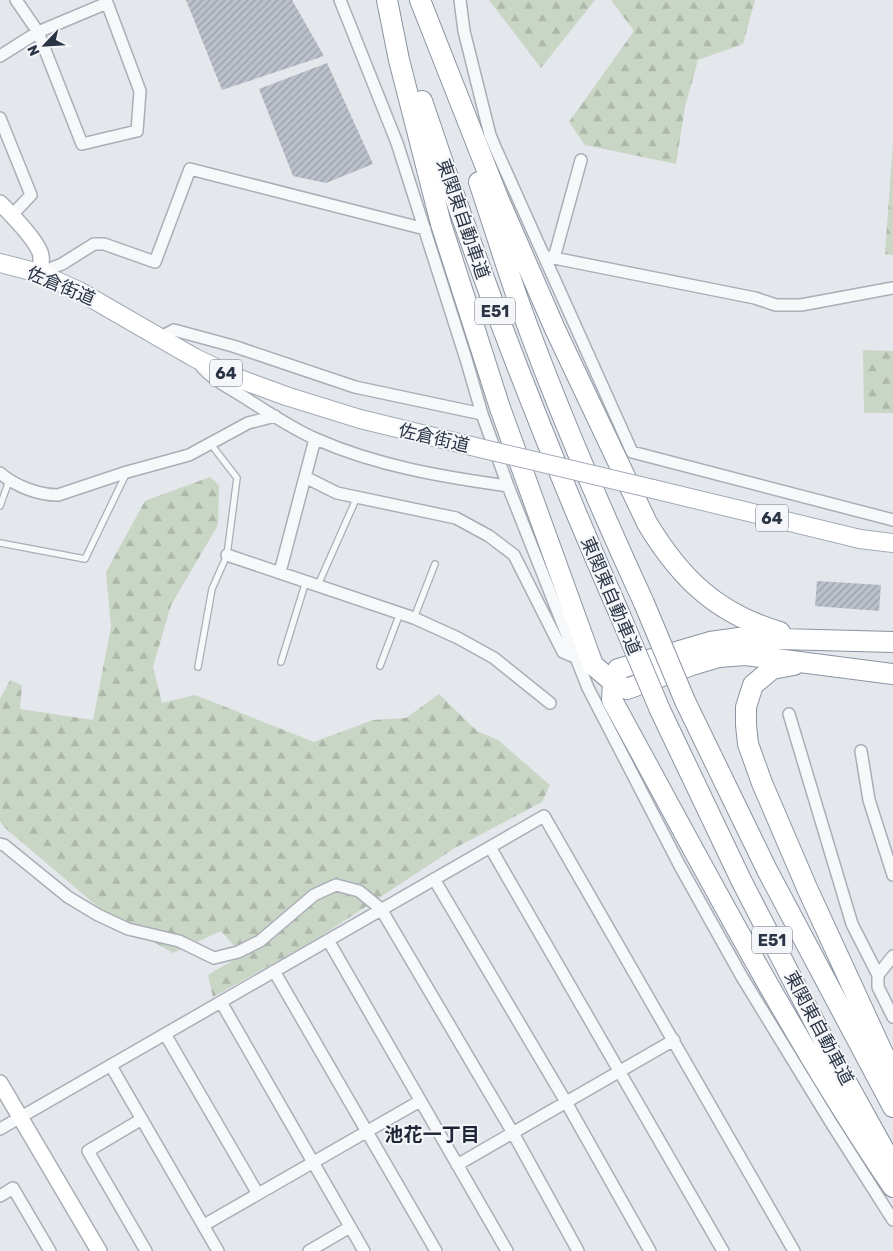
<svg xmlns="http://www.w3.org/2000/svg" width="893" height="1251" font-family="Rubik,'Noto Sans JP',sans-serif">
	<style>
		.forest { fill: url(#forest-firs) }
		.building { fill: url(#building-hatch) }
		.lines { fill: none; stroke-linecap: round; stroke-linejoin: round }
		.lane-casing { stroke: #a9aeb7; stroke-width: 8 }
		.street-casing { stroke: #a9aeb7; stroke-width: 14 }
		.secondary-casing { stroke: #a9aeb7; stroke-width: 18 }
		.primary-casing { stroke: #a3abb8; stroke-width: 20 }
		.highway-casing { stroke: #8b94a3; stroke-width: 22 }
		.lane { stroke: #f7f8fa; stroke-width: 5.5 }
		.street { stroke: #f7f8fa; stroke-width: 11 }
		.secondary { stroke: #fff; stroke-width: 15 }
		.primary { stroke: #fff; stroke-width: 18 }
		.highway { stroke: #fff; stroke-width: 20 }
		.primary-bridge-casing { stroke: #a3abb8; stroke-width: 20; stroke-linecap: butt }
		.highway-bridge-casing { stroke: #8b94a3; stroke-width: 22; stroke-linecap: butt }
		.primary-bridge { stroke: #fff; stroke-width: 18 }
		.highway-bridge { stroke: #fff; stroke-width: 20 }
		.labels { text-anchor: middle; stroke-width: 4; stroke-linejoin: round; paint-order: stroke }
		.shield { fill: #f4f6f9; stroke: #676e7b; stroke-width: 1 }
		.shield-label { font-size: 16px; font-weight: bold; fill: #2b3445 }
		.street-label { font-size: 18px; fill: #2b3445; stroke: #f4f6f9 }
		.neighbourhood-label { font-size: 19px; font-weight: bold; fill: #1d2536; stroke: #f4f6f9 }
	</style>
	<defs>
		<pattern id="forest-firs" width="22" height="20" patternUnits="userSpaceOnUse" patternTransform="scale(1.25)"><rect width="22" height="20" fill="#c9d6c5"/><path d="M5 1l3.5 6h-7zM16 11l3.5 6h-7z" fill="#adb8ab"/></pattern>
		<pattern id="building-hatch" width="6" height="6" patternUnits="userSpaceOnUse" patternTransform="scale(1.25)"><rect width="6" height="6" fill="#bbc0ca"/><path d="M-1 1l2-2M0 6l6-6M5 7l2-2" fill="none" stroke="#989da6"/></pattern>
	</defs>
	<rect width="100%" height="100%" fill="#e4e7ec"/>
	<path class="forest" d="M 489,0 L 595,0 L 541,68 Z
		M 611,0 L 755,0 L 743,44 L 698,60 L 685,107 L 676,164 L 585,145 L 569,122 L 634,31 Z
		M 893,143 L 893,255 L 885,254 Z
		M 863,350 L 893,351 L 893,413 L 864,413 Z
		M 210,477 L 219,485 L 218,525 L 171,605 L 153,667 L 162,703 L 195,695 L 314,742 L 373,720 L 406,718 L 439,694 L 477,731 L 498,740 L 550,785 L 542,802 L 455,848 L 315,940 L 213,997 L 208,975 L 242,955 L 221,931 L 173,953 L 111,918 L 4,827 L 0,821 L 0,699 L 10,680 L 22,685 L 20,709 L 93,720 L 111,627 L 106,572 L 145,501 Z"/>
	<path class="building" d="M 186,0 L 292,0 L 324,56 L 222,90 Z
		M 327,63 L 373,164 L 326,183 L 293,176 L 259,89 Z
		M 817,581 L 881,585 L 879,611 L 815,606 Z"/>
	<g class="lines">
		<defs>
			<path id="lane" d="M 0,506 L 9,481
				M 0,543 L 85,559 L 126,474
				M 318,585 L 357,497
				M 414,618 L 435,564
				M 281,662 L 306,581
				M 380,666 L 400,613
				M 198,667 L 212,589 L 227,555 L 237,478 L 210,443"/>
			<path id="street" d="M 16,0 L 38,32 L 82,144 L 137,131 L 140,91 L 106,0
				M 340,0 L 397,143 L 466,359 L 482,414 L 508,486 L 588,688 L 680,866 L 742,977 L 830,1121 L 893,1220
				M 460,0 L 464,31 L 490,135 L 495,147 L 632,452 L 893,520
				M 0,56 L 38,32 L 107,3
				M 0,118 L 31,195 L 12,215
				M 544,256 L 755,298 L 776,305 L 801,305 L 893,288
				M 554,258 L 581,160
				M 39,273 L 62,264 L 94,244 L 104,244 L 155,262 L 190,169 L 425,229
				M 159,338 L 174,330 L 233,346 L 355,387 L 482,414
				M 201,366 C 213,381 234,390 250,401 C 271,414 293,429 316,439 C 377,466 443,477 508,486
				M 0,473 C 15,486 38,495 58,495 L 127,472 L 189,455 L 248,423 L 275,416
				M 305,477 L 337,493 L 456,518 L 489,536 L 514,555 L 563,652 L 577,658
				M 227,555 L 414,618 L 458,638 L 494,658 L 550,703
				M 280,572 L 315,439
				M 789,714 L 852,924 L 878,975
				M 861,751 L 869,800 L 893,875
				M 0,844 L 4,845 L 68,897 L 98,915 L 128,929 L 179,941 L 214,958 L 238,952 L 260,941 L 314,895 L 336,885 L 359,891 L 381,909 L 513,1133 L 578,1251
				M 490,847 L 723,1251
				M 434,879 L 566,1102 L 650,1251
				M 328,940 L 507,1251
				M 893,956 L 878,975 L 878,987 L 893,1017
				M 274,971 L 436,1251
				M 221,1002 L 364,1251
				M 165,1034 L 258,1194
				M 111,1066 L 218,1251
				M 142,1119 L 88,1151 L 146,1251
				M 0,1129 L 544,816 L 794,1251
				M 457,1165 L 674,1040
				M 0,1196 L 13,1188 L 50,1251
				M 204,1225 L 420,1101
				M 309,1251 L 350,1227"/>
			<path id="secondary" d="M 0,203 C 10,213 33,237 39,250 C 43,257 41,265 39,273
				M 0,1083 L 99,1251"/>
			<path id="primary" d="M 0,263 L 39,273 L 79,291 L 195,358 L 237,378 L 286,396 L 360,419 L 467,445
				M 653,489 L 860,539 L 893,543"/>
			<path id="highway" d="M 387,0 L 399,60 L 441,224 L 500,408 L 593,665 L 613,682 L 627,689 L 692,665 L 719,657 L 745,655 L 893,674
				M 420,0 L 498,198 L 555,329 L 647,523 C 680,578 717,614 780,632
				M 422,101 C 480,276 546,447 620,615
				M 479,182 C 492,221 504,259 517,297 C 554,401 598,503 644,603
				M 893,642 L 739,638 L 710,642 L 618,669 L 613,682 L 612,700 C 702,864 788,1032 893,1187
				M 794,665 L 772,669 L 753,685 L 746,707 L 746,725 L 748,744 L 762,783 L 807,888 L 893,1075
				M 685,701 L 767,870 L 893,1107
				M 660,710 L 742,882 L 832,1056 L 893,1166"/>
		</defs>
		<use href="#lane" class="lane-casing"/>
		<use href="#street" class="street-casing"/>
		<use href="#secondary" class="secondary-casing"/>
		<use href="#primary" class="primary-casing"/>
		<use href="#highway" class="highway-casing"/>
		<use href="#lane" class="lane"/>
		<use href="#street" class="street"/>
		<use href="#secondary" class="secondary"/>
		<use href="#primary" class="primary"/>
		<use href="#highway" class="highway"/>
		<defs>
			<path id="primary-bridge" d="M 467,445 L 653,489"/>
			<path id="highway-bridge" d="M 644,603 L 685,701
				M 620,615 L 660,710"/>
		</defs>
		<use href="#primary-bridge" class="primary-bridge-casing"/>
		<use href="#highway-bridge" class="highway-bridge-casing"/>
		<use href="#primary-bridge" class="primary-bridge"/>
		<use href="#highway-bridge" class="highway-bridge"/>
	</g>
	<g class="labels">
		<g class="shield">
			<rect x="475" y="297.5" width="40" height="27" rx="4"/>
			<rect x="210" y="359.5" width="32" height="27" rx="4"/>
			<rect x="756" y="504.5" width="32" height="27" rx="4"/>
			<rect x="752" y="926.5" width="40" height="27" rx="4"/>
		</g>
		<g class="shield-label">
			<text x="495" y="317">E51</text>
			<text x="226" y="379">64</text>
			<text x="772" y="524">64</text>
			<text x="772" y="946">E51</text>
		</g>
		<g class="street-label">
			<text transform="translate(463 219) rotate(71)" y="6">東関東自動車道</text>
			<text transform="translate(61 286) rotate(23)" y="6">佐倉街道</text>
			<text transform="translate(434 438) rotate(13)" y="6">佐倉街道</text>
			<text transform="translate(611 596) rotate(67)" y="6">東関東自動車道</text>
			<text transform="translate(819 1028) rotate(62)" y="6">東関東自動車道</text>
		</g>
		<g class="neighbourhood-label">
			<text x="432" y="1141">池花一丁目</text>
		</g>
	</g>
	<g transform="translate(45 45) rotate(245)" stroke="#f4f6f9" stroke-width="4" paint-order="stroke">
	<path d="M0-4L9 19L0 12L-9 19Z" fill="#2b3445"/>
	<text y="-8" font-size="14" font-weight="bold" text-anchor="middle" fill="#2b3445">N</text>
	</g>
</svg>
